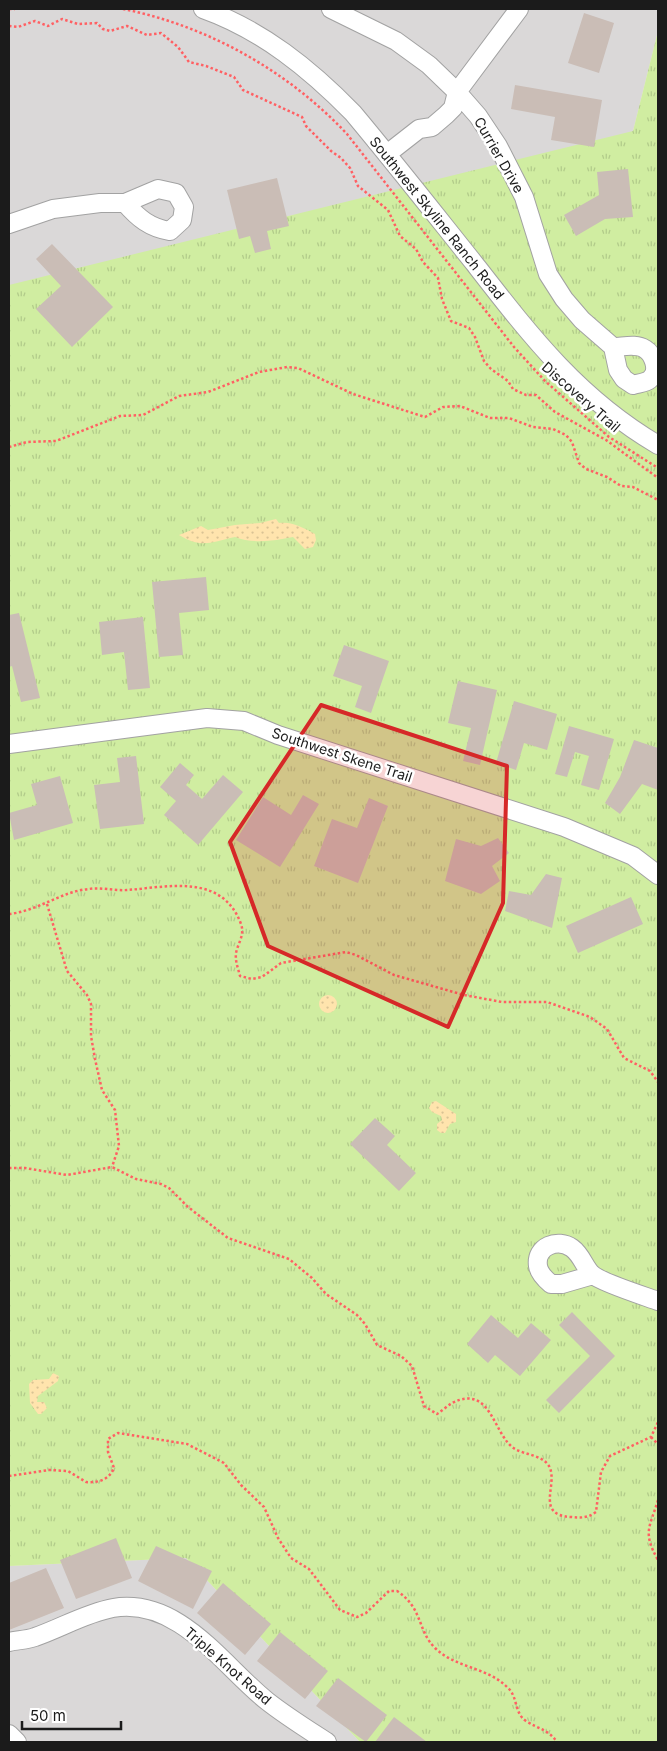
<svg xmlns="http://www.w3.org/2000/svg" width="667" height="1751" font-family="Inter,sans-serif">
	<style>
		.residential { fill: #dad8d8 }
		.grass { fill: url(#grass-tufts) }
		.sand { fill: url(#sand-dots) }
		.building { fill: #cabdb6 }
		.lines { fill: none; stroke-linecap: round; stroke-linejoin: round }
		.minor-casing { stroke: #a2a2a2; stroke-width: 20 }
		.path { stroke: #ff6063; stroke-width: 2.5; stroke-dasharray: 2.5 2.5; stroke-linecap: butt }
		.minor { stroke: #fff; stroke-width: 18 }
		.marked { fill: #d62828; fill-opacity: 0.2; stroke: #d62828; stroke-width: 4; stroke-linejoin: round }
		.labels { text-anchor: middle; stroke-width: 5; stroke-linejoin: round; paint-order: stroke }
		.street-label { font-size: 14px; fill: #1b1b1b; stroke: #fff }
	</style>
	<defs>
		<pattern id="grass-tufts" width="24" height="20" patternUnits="userSpaceOnUse" patternTransform="scale(1.25)"><rect width="24" height="20" fill="#d0eda1"/><path d="M3 7l-1-3M5 7V3M7 7l1-3M15 17l-1-3M17 17v-4M19 17l1-3" fill="none" stroke="#b2cb8a"/></pattern>
		<pattern id="sand-dots" width="8" height="8" patternUnits="userSpaceOnUse" patternTransform="scale(1.25)"><rect width="8" height="8" fill="#ffe4ad"/><path d="M2 2h.1M6 6h.1" fill="none" stroke="#dac394" stroke-width="1.8" stroke-linecap="round"/></pattern>
	</defs>
	<rect width="100%" height="100%" fill="#eee8e0"/>
	<path class="residential" d="M 9,9 L 658,9 L 658,31 L 633,131 L 658,163 L 9,402 Z
		M 186,1558 L 360,1742 L 9,1742 L 9,1566 Z"/>
	<path class="grass" d="M 658,31 L 658,1742 L 360,1742 L 186,1558 L 9,1566 L 9,285 L 633,131 Z"/>
	<path class="sand" d="M 276,519 L 279,523 C 292,521 304,528 315,534 L 316,540 L 313,547 L 305,549 L 293,537 C 274,541 253,544 235,537 C 211,542 202,549 179,535 L 201,526 L 208,530 L 235,525 L 260,523 Z
		M319 1004a9 9 0 1 1 18 0a9 9 0 1 1-18 0Z
		M 436,1101 L 456,1114 L 456,1122 L 450,1124 L 445,1133 L 441,1133 L 437,1130 L 437,1124 L 442,1120 L 441,1116 L 432,1112 L 429,1108 L 432,1102 Z
		M 53,1373 L 59,1376 L 58,1381 L 38,1396 L 37,1402 L 44,1402 L 47,1408 L 41,1414 L 38,1414 L 30,1403 L 29,1384 L 33,1380 L 49,1379 Z"/>
	<path class="building" d="M 584,13 L 614,23 L 599,73 L 568,63 Z
		M 515,85 L 602,100 L 594,147 L 551,140 L 555,117 L 511,109 Z
		M 628,169 L 633,217 L 605,219 L 576,236 L 564,215 L 599,195 L 597,172 Z
		M 277,178 L 289,226 L 267,231 L 271,249 L 255,253 L 250,236 L 239,239 L 227,190 Z
		M 52,244 L 113,307 L 72,347 L 36,309 L 61,286 L 36,259 Z
		M 206,577 L 209,610 L 179,613 L 183,655 L 159,657 L 152,582 Z
		M 19,613 L 40,698 L 21,702 L 12,666 L 9,667 L 9,615 Z
		M 143,617 L 150,688 L 128,690 L 124,652 L 102,655 L 99,622 Z
		M 344,645 L 389,661 L 371,713 L 355,707 L 362,686 L 333,676 Z
		M 458,681 L 497,690 L 480,765 L 463,761 L 471,728 L 448,723 Z
		M 514,701 L 557,714 L 547,750 L 524,743 L 516,770 L 496,763 Z
		M 569,726 L 614,739 L 599,790 L 581,785 L 589,756 L 575,752 L 567,777 L 555,774 Z
		M 634,740 L 658,748 L 658,790 L 642,784 L 620,814 L 605,803 L 620,777 Z
		M 136,756 L 144,824 L 100,829 L 94,785 L 120,782 L 117,758 Z
		M 180,763 L 194,775 L 186,785 L 202,799 L 223,775 L 243,792 L 198,845 L 164,815 L 176,801 L 160,787 Z
		M 60,776 L 73,823 L 14,840 L 9,813 L 37,805 L 31,784 Z
		M 303,795 L 319,804 L 280,867 L 236,840 L 263,797 L 291,815 Z
		M 369,798 L 388,806 L 358,883 L 314,866 L 332,819 L 357,828 Z
		M 498,838 L 509,853 L 492,866 L 500,881 L 481,894 L 445,881 L 456,839 L 481,846 Z
		M 546,874 L 562,878 L 552,928 L 505,911 L 509,891 L 531,895 Z
		M 631,897 L 643,924 L 578,953 L 566,926 Z
		M 375,1118 L 395,1136 L 387,1145 L 416,1173 L 399,1191 L 350,1144 Z
		M 572,1312 L 615,1356 L 559,1413 L 546,1400 L 590,1356 L 559,1325 Z
		M 491,1315 L 518,1338 L 531,1323 L 551,1340 L 520,1376 L 495,1355 L 488,1363 L 467,1344 Z
		M 116,1538 L 132,1578 L 76,1599 L 60,1560 Z
		M 156,1546 L 212,1571 L 193,1609 L 138,1581 Z
		M 46,1568 L 64,1608 L 9,1630 L 9,1583 Z
		M 223,1583 L 271,1624 L 245,1655 L 197,1613 Z
		M 280,1632 L 328,1671 L 305,1699 L 257,1661 Z
		M 338,1678 L 387,1715 L 366,1742 L 316,1706 Z
		M 394,1717 L 427,1742 L 375,1742 Z"/>
	<g class="lines">
		<defs>
			<path id="minor" d="M 203,9 C 262,30 310,69 353,113 C 394,162 434,213 474,263 C 530,335 578,398 658,445
				M 331,9 L 396,41 L 429,65 L 457,92 L 478,116 L 498,146 L 524,197 L 548,274 L 564,299 L 582,320 L 613,347 L 618,370 L 624,379 L 633,385 C 639,383 648,383 652,377 C 659,369 653,354 645,349 C 636,343 623,347 613,347
				M 387,154 L 419,129 L 432,127 L 446,115 L 453,108 L 457,92 L 519,9
				M 9,224 L 53,209 L 100,203 L 125,203 L 158,189 L 176,193 L 184,207 L 182,220 L 170,231 C 150,228 138,218 125,203
				M 9,744 L 207,718 L 244,721 L 278,735 L 564,827 L 633,856 L 658,875
				M 593,1275 L 562,1284 L 551,1284 C 545,1279 539,1273 538,1266 C 535,1246 558,1238 572,1248 C 582,1255 585,1269 593,1275 C 603,1283 644,1296 658,1301
				M 9,1642 C 17,1640 27,1640 35,1637 C 61,1628 86,1613 113,1608 C 179,1597 223,1666 267,1701 C 286,1716 307,1729 327,1742
				M 9,1734 L 17,1742"/>
		</defs>
		<use href="#minor" class="minor-casing"/>
		<path class="path" d="M 9,9 L 15,9
			M 123,9 C 208,26 288,71 347,134 L 514,347 L 545,381 L 609,437 L 658,468
			M 9,26 L 18,27 L 35,21 L 48,26 L 62,19 L 78,24 L 97,23 L 103,29 L 110,31 L 127,26 L 147,35 L 161,33 L 178,47 L 189,62 L 206,66 L 234,77 L 243,90 L 302,117 L 306,126 L 331,151 L 341,158 L 350,168 L 358,186 L 388,210 L 400,236 L 416,249 L 423,262 L 438,278 L 442,299 L 451,321 L 469,328 L 475,337 L 484,361 L 491,369 L 508,381 L 513,389 L 526,395 L 536,395 L 555,412 L 606,440 L 658,478
			M 9,447 L 27,442 L 56,441 L 120,416 L 143,415 L 179,396 L 208,392 L 259,372 L 287,367 L 298,368 L 353,394 L 425,417 L 443,407 L 460,406 L 490,418 L 509,418 L 533,427 L 553,429 L 566,435 L 572,442 L 579,463 L 586,469 L 607,477 L 621,486 L 633,487 L 658,500
			M 47,904 L 67,971 L 87,995 L 91,1004 L 91,1036 L 95,1059 L 102,1090 L 115,1110 L 119,1146 L 112,1167
			M 9,914 C 38,911 62,891 89,889 C 101,887 114,891 127,890 C 169,887 222,873 241,924 C 245,935 238,943 236,953 C 235,961 238,968 240,976 L 252,979 L 262,977 L 281,963 L 346,952 L 356,955 L 394,975 L 464,995 L 502,1002 L 547,1002 L 590,1017 L 607,1029 L 624,1058 L 650,1071 L 658,1082
			M 9,1168 L 25,1168 L 67,1175 L 112,1167 L 136,1179 L 161,1184 L 169,1188 L 188,1207 L 228,1238 L 289,1259 L 312,1278 L 326,1294 L 357,1315 L 365,1324 L 377,1345 L 401,1356 L 412,1366 L 424,1406 L 437,1414 C 442,1411 447,1406 452,1403 C 492,1383 493,1436 515,1449 C 526,1455 542,1455 549,1466 C 559,1484 534,1515 571,1517 C 581,1518 588,1518 596,1512 L 601,1472 L 610,1456 L 651,1437 L 658,1422
			M 651,1437 L 658,1444
			M 9,1476 L 49,1470 L 68,1471 L 86,1482 C 98,1483 109,1480 114,1468 L 108,1452 L 108,1439 L 118,1433 L 187,1444 L 224,1463 L 241,1485 L 264,1507 L 278,1538 L 291,1558 L 309,1569 L 340,1610 L 357,1617 L 366,1613 L 389,1591 L 397,1591 C 423,1608 417,1630 435,1648 C 455,1668 488,1667 508,1688 C 518,1697 514,1713 526,1721 C 538,1729 548,1729 557,1742
			M 658,1500 C 650,1527 642,1532 658,1560"/>
		<use href="#minor" class="minor"/>
	</g>
	<path class="marked" d="M 321,705 L 507,766 L 503,903 L 448,1027 L 268,946 L 230,842 Z"/>
	<g class="labels">
		<g class="street-label">
			<text transform="translate(499 155) rotate(60)" y="5">Currier Drive</text>
			<text transform="translate(437 218) rotate(51)" y="5">Southwest Skyline Ranch Road</text>
			<text transform="translate(581 397) rotate(41)" y="5">Discovery Trail</text>
			<text transform="translate(342 755) rotate(18)" y="5">Southwest Skene Trail</text>
			<text transform="translate(228 1666) rotate(41)" y="5">Triple Knot Road</text>
		</g>
	</g>
	<rect width="667" height="1751" fill="none" stroke="#1b1b1b" stroke-width="20"/>
	<path d="M22 1721v8h99v-8" fill="none" stroke="#1b1b1b" stroke-width="2.5"/>
	<text x="30" y="1721" font-size="15" fill="#1b1b1b" stroke="#ffffff" stroke-width="4" paint-order="stroke">50 m</text>
</svg>
